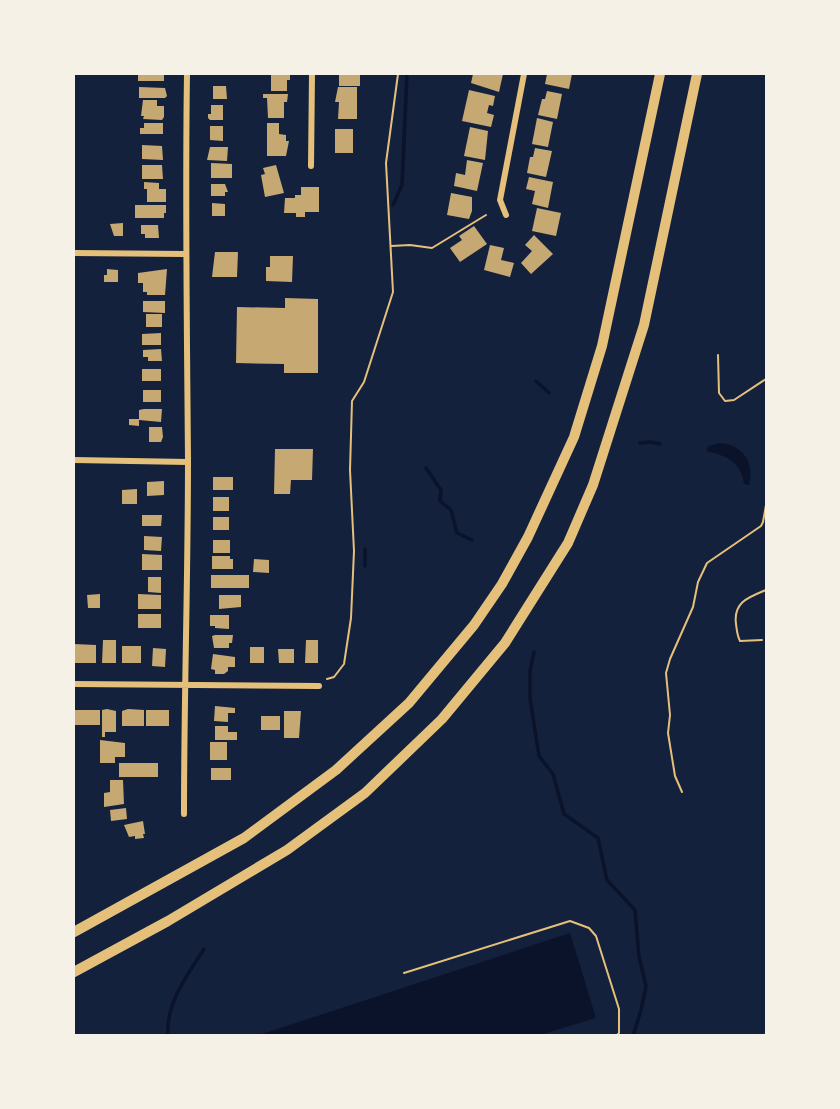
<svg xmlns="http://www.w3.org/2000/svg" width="840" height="1109" font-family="Manrope,sans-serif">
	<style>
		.water { fill: #0b132b }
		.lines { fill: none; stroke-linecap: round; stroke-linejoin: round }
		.stream { stroke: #0b132b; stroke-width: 3.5 }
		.building { fill: #c6a872 }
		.path { stroke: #e5c07b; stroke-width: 2 }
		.minor { stroke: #e5c07b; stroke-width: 6 }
		.motorway { stroke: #e5c07b; stroke-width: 10 }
	</style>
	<rect width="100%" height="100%" fill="#14213d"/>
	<path class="water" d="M 720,443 C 743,445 755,462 749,485 L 744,484 C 741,462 727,456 707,451 L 708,446 Z
		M 570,933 L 596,1018 L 540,1035 L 259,1035 Z"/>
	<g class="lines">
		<path class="stream" d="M 393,205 L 402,185 L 407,74
			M 536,381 L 549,393
			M 640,443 L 650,442 L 660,444
			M 426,468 L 441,490 L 440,501 L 451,510 L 457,533 L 472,540
			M 365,566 L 365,549
			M 534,652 L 530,671 L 530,698 L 539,756 L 553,774 L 564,814 L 598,838 L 607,880 L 635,910 L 639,957 L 646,986 L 641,1010 L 633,1036
			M 168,1036 C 165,1004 188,974 204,949"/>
	</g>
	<path class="building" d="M 138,74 L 164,74 L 164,81 L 138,81 Z
		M 271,74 L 290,74 L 290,80 L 287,80 L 287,91 L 271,91 Z
		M 339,74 L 357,74 L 360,75 L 360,86 L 339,86 Z
		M 473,74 L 503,74 L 499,92 L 471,83 Z
		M 547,74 L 572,74 L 569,89 L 545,84 Z
		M 213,86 L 226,86 L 227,99 L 213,99 Z
		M 139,87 L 165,88 L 167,96 L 165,98 L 139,98 Z
		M 338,87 L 357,87 L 357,119 L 338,119 L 339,102 L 335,102 Z
		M 469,90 L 495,96 L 493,106 L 489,105 L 487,113 L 494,115 L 491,127 L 462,121 Z
		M 547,91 L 562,94 L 557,119 L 538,115 L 542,99 L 545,99 Z
		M 263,94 L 288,94 L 287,102 L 284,102 L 284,118 L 268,118 L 267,98 L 263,98 Z
		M 143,100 L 157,100 L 157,106 L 164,106 L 164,117 L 162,120 L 143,119 L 144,116 L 141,116 Z
		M 211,105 L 223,105 L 223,120 L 210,120 L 208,118 L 208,114 L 211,114 Z
		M 537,118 L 553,122 L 548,147 L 532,144 Z
		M 144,123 L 163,123 L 163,134 L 140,134 L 140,128 L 144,128 Z
		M 267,123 L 279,123 L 279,134 L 286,135 L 286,141 L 289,141 L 286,156 L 267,156 Z
		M 210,126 L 223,126 L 223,141 L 210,140 Z
		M 470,127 L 488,131 L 485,160 L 464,156 Z
		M 335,129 L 353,129 L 353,153 L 335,153 Z
		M 142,145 L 162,146 L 163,160 L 142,159 Z
		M 210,147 L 228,147 L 227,161 L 207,160 Z
		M 535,148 L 552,151 L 546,177 L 527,173 L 530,157 L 533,157 Z
		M 467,160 L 483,163 L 477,191 L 454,186 L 456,173 L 465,175 Z
		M 211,163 L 232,164 L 232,178 L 211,178 Z
		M 142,165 L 162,165 L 163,179 L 142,179 Z
		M 276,165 L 284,193 L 265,197 L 261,175 L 265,174 L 263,168 Z
		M 529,177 L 553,182 L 548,208 L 532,204 L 535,191 L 526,189 Z
		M 144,182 L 159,183 L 159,189 L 166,189 L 166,202 L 147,202 L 147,189 L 144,189 Z
		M 211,184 L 225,184 L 228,192 L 225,192 L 225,196 L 211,196 Z
		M 301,187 L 319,187 L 319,212 L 305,212 L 305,217 L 296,217 L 296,213 L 284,213 L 285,198 L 295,198 L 295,195 L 301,195 Z
		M 451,193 L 472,197 L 472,211 L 469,219 L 447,215 Z
		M 212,203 L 225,204 L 225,216 L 212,216 Z
		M 135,205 L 166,205 L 166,213 L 164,213 L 164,218 L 135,218 Z
		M 537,208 L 561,213 L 556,236 L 532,231 Z
		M 123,223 L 123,236 L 114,236 L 110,224 Z
		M 141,225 L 158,225 L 159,238 L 145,238 L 145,234 L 141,234 Z
		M 474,226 L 487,244 L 460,262 L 450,248 L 462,240 L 459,236 Z
		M 534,235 L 553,254 L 531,274 L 521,263 L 532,251 L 525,245 Z
		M 490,245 L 504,248 L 501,260 L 514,263 L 510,277 L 484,270 Z
		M 215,252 L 238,252 L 237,277 L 212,277 Z
		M 270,256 L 293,256 L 292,282 L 266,281 L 266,267 L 270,267 Z
		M 107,269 L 118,270 L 118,282 L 104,282 L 104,275 L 107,275 Z
		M 167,269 L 165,295 L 147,295 L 147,292 L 143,292 L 143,283 L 138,283 L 138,273 Z
		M 285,298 L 318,299 L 318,373 L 284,373 L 284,364 L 236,363 L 237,307 L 285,308 Z
		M 143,301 L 165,301 L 165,313 L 143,312 Z
		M 146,314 L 162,314 L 162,327 L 146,327 Z
		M 161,333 L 161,345 L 142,345 L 142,334 Z
		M 161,349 L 162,361 L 148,361 L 148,357 L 143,357 L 143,350 Z
		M 142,369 L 161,369 L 161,381 L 142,381 Z
		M 143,390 L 161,390 L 161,402 L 143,402 Z
		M 144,409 L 162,409 L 161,422 L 139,420 L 139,426 L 129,425 L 129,419 L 139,419 L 139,410 Z
		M 149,427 L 162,427 L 163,437 L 161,442 L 149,442 Z
		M 275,449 L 313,449 L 312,480 L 291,480 L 290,494 L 274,494 Z
		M 213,477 L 233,477 L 233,490 L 213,490 Z
		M 164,481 L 164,495 L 147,496 L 147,482 Z
		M 137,489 L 137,504 L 122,504 L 122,490 Z
		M 213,497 L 229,497 L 229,511 L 213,511 Z
		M 142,515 L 162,515 L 161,526 L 142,526 Z
		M 213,517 L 229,517 L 229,530 L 213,530 Z
		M 144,536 L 162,537 L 161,551 L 144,550 Z
		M 213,540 L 230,540 L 230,553 L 213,553 Z
		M 142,554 L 162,555 L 162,570 L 142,570 Z
		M 212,556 L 230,556 L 230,559 L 233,559 L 233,569 L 212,569 Z
		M 254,559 L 269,560 L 269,573 L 253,572 Z
		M 211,575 L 249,575 L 249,588 L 211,588 Z
		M 148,577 L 161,577 L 161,593 L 148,592 Z
		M 100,594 L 100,608 L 88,608 L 87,595 Z
		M 138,594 L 161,595 L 161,609 L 138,609 Z
		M 219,595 L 241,595 L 241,607 L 219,609 Z
		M 138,614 L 161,614 L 161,628 L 138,628 Z
		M 210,615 L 229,615 L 229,629 L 215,628 L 215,626 L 210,626 Z
		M 215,635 L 233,635 L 232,643 L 229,643 L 229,648 L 214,648 L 212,636 Z
		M 103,640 L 116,640 L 116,663 L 102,663 Z
		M 306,640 L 318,640 L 318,663 L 305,663 Z
		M 74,644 L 96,645 L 96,663 L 74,663 Z
		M 122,646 L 141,646 L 141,663 L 122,663 Z
		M 250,647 L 264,647 L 264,663 L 250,663 Z
		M 153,648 L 166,649 L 165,667 L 152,666 Z
		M 278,649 L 294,649 L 294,663 L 279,663 Z
		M 213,654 L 235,657 L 235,667 L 228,667 L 228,671 L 224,674 L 215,674 L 215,670 L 211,669 Z
		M 215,706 L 235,708 L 235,713 L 228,713 L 228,722 L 214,721 Z
		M 107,709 L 116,711 L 116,732 L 105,732 L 105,737 L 102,737 L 102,710 Z
		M 128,709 L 144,710 L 144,726 L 122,726 L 122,711 Z
		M 74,710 L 100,710 L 100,725 L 74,725 Z
		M 146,710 L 169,710 L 169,726 L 146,726 Z
		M 284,711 L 301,711 L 299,738 L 284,738 Z
		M 261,716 L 280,716 L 280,730 L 261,730 Z
		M 215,726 L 228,726 L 228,732 L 237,732 L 237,740 L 215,740 Z
		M 100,740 L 125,743 L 125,757 L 115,757 L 115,763 L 100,763 Z
		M 210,742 L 227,742 L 227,760 L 210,760 Z
		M 119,763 L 158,763 L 158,777 L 119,777 Z
		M 211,768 L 231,768 L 231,780 L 211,780 Z
		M 110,780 L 123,780 L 124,804 L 104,807 L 104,793 L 110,792 Z
		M 126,808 L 127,819 L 111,821 L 110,810 Z
		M 143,821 L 145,834 L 143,834 L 144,838 L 135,839 L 135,836 L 129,837 L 124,825 Z"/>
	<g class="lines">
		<path class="path" d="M 391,246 L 410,245 L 432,248 L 486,215
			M 718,355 L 719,393 L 725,401 L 734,400 L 766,379
			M 762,640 L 740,641 C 737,635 737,631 736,624 C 733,602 749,597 766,590
			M 327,679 L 334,677 L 344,664 L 351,618 L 354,551 L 350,470 L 352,401 L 364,382 L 393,292 L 386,163 L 398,74
			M 682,792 L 675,776 L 668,733 L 670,715 L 666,673 L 670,659 L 693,607 L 698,582 L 707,563 L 761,526 L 763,522 L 766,505
			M 404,973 L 570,921 L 589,928 L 596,936 L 619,1009 L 619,1033 L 616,1036
			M 763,1036 L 766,1034"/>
		<path class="minor" d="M 311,166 L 312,74
			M 506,215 L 500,200 L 524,74
			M 74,253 L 185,254
			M 74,460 L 188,462
			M 74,684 L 319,686
			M 184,814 C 184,696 188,578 188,460 C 187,331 185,202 187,74"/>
		<path class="motorway" d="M 74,932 L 244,838 L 336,770 L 409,703 L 474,625 L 502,584 L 528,537 L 574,437 L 602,346 L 660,74
			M 74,972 L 168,921 L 287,850 L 365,793 L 442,719 L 505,643 L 568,543 L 593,485 L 644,325 L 697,74"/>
	</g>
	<rect width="840" height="1109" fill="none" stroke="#f6f1e7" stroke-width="150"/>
</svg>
